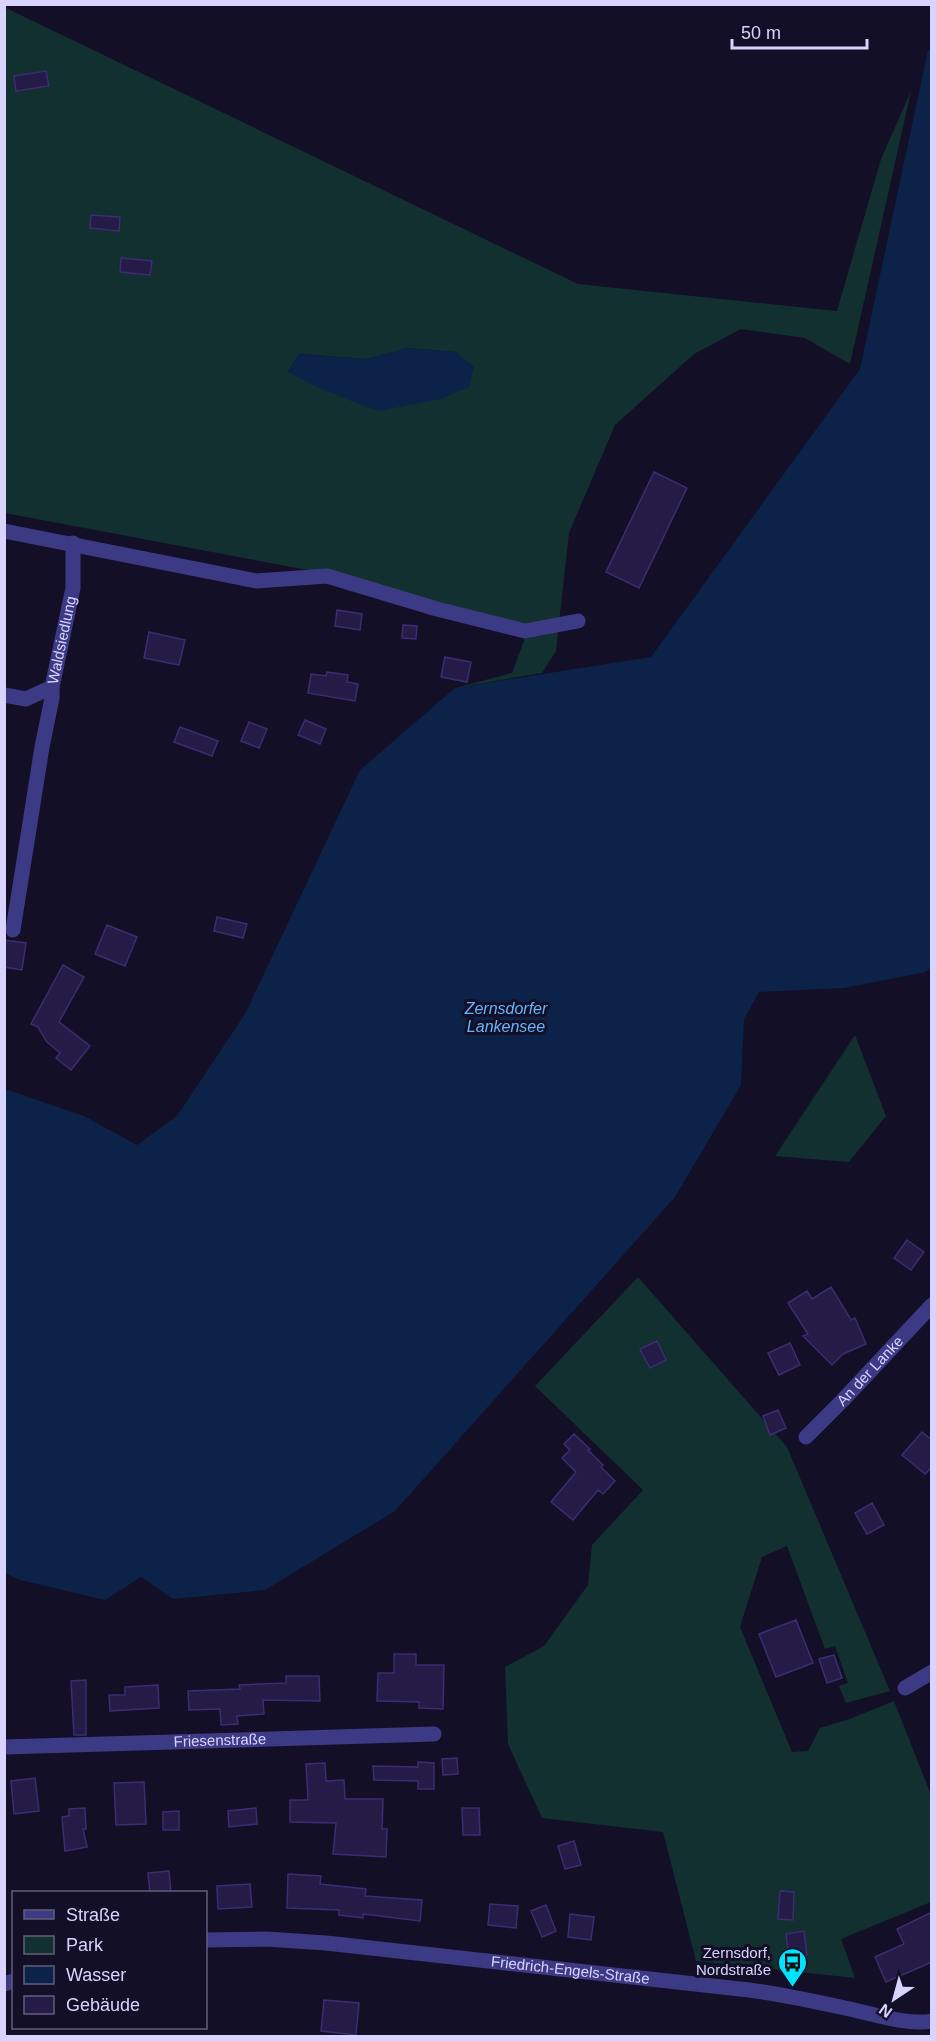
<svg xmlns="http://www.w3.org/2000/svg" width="936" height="2041" font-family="Helvetica,sans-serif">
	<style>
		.green { fill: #12302f; fill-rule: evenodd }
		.water { fill: #0c2248 }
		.building { fill: #241b47; stroke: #3b2d73; stroke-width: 1.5 }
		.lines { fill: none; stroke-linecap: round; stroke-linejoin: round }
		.minor { stroke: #3d3a85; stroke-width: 15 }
		.labels { text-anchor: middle; stroke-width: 6; stroke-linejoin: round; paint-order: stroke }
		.street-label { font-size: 15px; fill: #d9d4ff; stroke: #130f26 }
		.poi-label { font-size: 15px; fill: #d9d4ff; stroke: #130f26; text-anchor: end }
		.water-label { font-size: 16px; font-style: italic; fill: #62b6ff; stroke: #130f26 }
	</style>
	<rect width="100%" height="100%" fill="#130f26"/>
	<path class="green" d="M 4,7 L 578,284 L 837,311 L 881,159 L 911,91 L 850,364 L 805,338 L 741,329 L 694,354 L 615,425 L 569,533 L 556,651 L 542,673 L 455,688 L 512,673 L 530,625 L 329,574 L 5,513 ZM 408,348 L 456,352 L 288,372 L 299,354 L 367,359 Z
		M 855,1035 L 886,1116 L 849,1162 L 775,1156 Z
		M 638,1277 L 787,1447 L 890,1691 L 846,1703 L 839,1686 L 848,1683 L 835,1646 L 825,1649 L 787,1546 L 762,1557 L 740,1627 L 792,1752 L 808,1751 L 820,1728 L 847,1720 L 894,1701 L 931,1795 L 931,1902 L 841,1939 L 855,1978 L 696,1961 L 663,1832 L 542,1818 L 508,1744 L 505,1667 L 544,1646 L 588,1585 L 592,1545 L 643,1490 L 535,1386 Z"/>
	<path class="water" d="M 928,50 L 932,50 L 931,967 L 926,972 L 844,988 L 759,992 L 744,1019 L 741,1085 L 675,1197 L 395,1511 L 265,1590 L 173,1599 L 141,1577 L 105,1600 L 20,1580 L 5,1573 L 5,1089 L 84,1116 L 137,1145 L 177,1116 L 245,1014 L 360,770 L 455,688 L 651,657 L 860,369 Z
		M 408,348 L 456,352 L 474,367 L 469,387 L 441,399 L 377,411 L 319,388 L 288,372 L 299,354 L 367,359 Z"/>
	<path class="building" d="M 46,71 L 49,86 L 16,91 L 14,76 Z
		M 91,215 L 120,217 L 119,231 L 90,228 Z
		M 121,258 L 152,261 L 150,275 L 120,272 Z
		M 654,472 L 687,488 L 639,588 L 606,572 Z
		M 337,610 L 362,614 L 360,630 L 335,626 Z
		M 403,625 L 417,626 L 416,639 L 402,638 Z
		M 149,632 L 185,640 L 179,665 L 144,658 Z
		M 445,657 L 471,662 L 467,682 L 441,677 Z
		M 327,672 L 348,675 L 347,682 L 358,684 L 355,701 L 308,693 L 311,674 L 326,676 Z
		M 305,720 L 326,729 L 320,744 L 298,735 Z
		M 249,722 L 267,729 L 259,748 L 241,741 Z
		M 180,727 L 218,741 L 212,756 L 174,742 Z
		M 217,917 L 247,924 L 243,938 L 214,931 Z
		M 107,925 L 137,937 L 125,966 L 95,954 Z
		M 4,940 L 26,943 L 22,970 L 4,967 Z
		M 63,965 L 84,977 L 59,1022 L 90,1046 L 71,1070 L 56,1058 L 60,1053 L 47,1042 L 38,1027 L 31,1024 Z
		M 907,1240 L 924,1252 L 911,1270 L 894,1258 Z
		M 831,1287 L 851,1320 L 855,1318 L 866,1344 L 843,1354 L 832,1365 L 803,1336 L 808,1334 L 788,1303 L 807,1291 L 812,1299 Z
		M 657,1341 L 666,1360 L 650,1368 L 640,1349 Z
		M 790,1343 L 800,1365 L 779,1375 L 768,1353 Z
		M 778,1410 L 786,1428 L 770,1435 L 763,1416 Z
		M 922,1432 L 932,1440 L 932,1467 L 925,1474 L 902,1455 Z
		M 574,1434 L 590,1449 L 588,1450 L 603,1465 L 601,1467 L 615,1481 L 603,1494 L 598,1490 L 573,1520 L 551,1502 L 576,1472 L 562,1458 L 570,1450 L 564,1444 Z
		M 872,1503 L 884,1525 L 867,1534 L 855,1513 Z
		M 796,1620 L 813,1663 L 776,1677 L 759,1634 Z
		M 394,1654 L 416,1654 L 416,1665 L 444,1665 L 443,1709 L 419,1708 L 419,1702 L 377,1701 L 378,1673 L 394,1673 Z
		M 834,1655 L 842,1678 L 827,1683 L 819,1659 Z
		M 286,1676 L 319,1676 L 320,1701 L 263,1700 L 264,1714 L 237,1716 L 238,1724 L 221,1725 L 220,1709 L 189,1710 L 188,1691 L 240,1689 L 239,1685 L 286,1683 Z
		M 86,1680 L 86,1735 L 74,1735 L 71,1681 Z
		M 158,1685 L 159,1708 L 110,1711 L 109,1695 L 125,1695 L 125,1687 Z
		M 457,1758 L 458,1774 L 443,1775 L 442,1759 Z
		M 418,1762 L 434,1763 L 434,1789 L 418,1789 L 418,1781 L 374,1780 L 373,1766 L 418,1767 Z
		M 325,1763 L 326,1781 L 344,1780 L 345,1799 L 383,1799 L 382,1829 L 387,1829 L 386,1857 L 333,1854 L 336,1823 L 290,1822 L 290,1800 L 308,1800 L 306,1764 Z
		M 35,1778 L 39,1811 L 14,1814 L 11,1781 Z
		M 144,1782 L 146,1824 L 116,1825 L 114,1783 Z
		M 85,1808 L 86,1829 L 83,1829 L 87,1847 L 65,1851 L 62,1817 L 69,1816 L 69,1809 Z
		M 256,1808 L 257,1824 L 229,1827 L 228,1811 Z
		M 462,1808 L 479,1808 L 480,1835 L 463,1835 Z
		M 179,1811 L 179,1830 L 163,1830 L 163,1812 Z
		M 574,1841 L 581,1865 L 565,1869 L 558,1846 Z
		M 169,1871 L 171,1893 L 150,1893 L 148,1873 Z
		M 288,1874 L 321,1876 L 320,1884 L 366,1889 L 365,1896 L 422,1900 L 420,1921 L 363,1914 L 363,1918 L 339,1915 L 339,1910 L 287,1908 Z
		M 250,1884 L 252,1907 L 218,1909 L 217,1886 Z
		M 780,1891 L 794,1892 L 793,1920 L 778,1919 Z
		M 490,1904 L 518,1906 L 516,1928 L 488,1925 Z
		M 546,1905 L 556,1931 L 542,1937 L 531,1911 Z
		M 932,1912 L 932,1962 L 886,1982 L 875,1957 L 904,1944 L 897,1929 Z
		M 570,1914 L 594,1917 L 591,1940 L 568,1937 Z
		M 804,1931 L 807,1955 L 789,1958 L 786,1934 Z
		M 324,2000 L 359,2003 L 356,2035 L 321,2031 Z"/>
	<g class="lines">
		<g class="minor">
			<path d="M 4,531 L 256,581 L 327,576 L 437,609 L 525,631 L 578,621"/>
			<path id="s1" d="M 4,695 L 26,699 L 52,687 L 73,588 L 73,543"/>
			<path d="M 13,930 L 42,747 L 52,698 L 52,687"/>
			<path id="s2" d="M 806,1437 L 843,1400 L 932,1305"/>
			<path d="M 905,1688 L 932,1672"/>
			<path id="s3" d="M 4,1747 L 434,1734"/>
			<path id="s4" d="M 206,1940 L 266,1939 L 326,1943 L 749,1990 C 781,1994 813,2001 845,2008 C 870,2013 907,2026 932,2021"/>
			<path d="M 4,1984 L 14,1981"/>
		</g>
	</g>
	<defs>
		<symbol id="bus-pin" viewBox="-11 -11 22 30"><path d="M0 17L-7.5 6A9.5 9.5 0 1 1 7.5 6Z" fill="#00e5ff" stroke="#130f26"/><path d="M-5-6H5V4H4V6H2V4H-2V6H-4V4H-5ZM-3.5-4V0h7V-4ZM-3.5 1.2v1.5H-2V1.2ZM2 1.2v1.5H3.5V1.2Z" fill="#111"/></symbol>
	</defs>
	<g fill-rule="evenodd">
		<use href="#bus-pin" x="776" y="1946" width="33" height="45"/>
	</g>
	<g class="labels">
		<g class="street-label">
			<text dy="5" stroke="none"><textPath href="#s1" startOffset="99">Waldsiedlung</textPath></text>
			<text dy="5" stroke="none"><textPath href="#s2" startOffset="92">An der Lanke</textPath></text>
			<text dy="5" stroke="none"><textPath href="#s3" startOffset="216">Friesenstraße</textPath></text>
			<text dy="5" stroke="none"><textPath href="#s4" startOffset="366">Friedrich-Engels-Straße</textPath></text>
		</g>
		<g class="poi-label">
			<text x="771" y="1958">Zernsdorf,<tspan x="771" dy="17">Nordstraße</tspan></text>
		</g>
		<g class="water-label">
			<text x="506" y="1014">Zernsdorfer<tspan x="506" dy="18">Lankensee</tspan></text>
		</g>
	</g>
	<rect width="936" height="2041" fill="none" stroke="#d9d4ff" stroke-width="12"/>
	<rect x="12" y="1891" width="195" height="138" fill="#130f26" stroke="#625e7d" stroke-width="1.5"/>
	<rect x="24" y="1910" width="30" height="9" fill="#3d3a85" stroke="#625e7d" stroke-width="1.5"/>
	<text x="66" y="1921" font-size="18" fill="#d9d4ff">Straße</text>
	<rect x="24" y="1936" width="30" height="18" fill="#12302f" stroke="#625e7d" stroke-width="1.5"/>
	<text x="66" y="1951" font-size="18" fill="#d9d4ff">Park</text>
	<rect x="24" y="1966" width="30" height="18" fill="#0c2248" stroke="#625e7d" stroke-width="1.5"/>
	<text x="66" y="1981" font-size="18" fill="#d9d4ff">Wasser</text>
	<rect x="24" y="1996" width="30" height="18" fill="#241b47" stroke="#625e7d" stroke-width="1.5"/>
	<text x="66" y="2011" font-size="18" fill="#d9d4ff">Gebäude</text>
	<g transform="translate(894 1999) rotate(216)" stroke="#130f26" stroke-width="4.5" paint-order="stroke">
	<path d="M0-4.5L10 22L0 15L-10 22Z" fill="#d9d4ff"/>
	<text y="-9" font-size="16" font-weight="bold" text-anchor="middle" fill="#d9d4ff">N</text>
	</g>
	<path d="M732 39v9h135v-9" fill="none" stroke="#d9d4ff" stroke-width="3"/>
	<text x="741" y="39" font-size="18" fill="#d9d4ff" stroke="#130f26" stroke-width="4.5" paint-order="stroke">50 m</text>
</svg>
